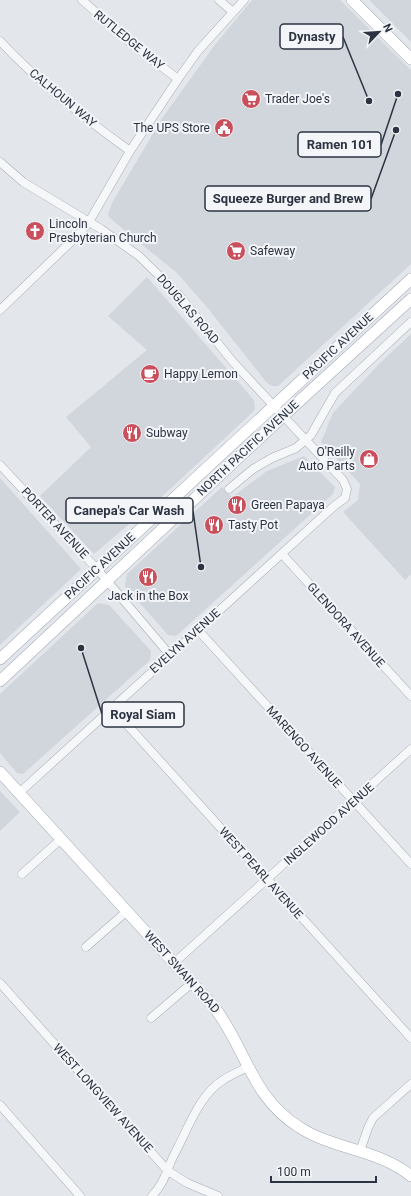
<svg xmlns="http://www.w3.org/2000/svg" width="411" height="1196" font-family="Roboto,sans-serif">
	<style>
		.built { fill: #d1d5dc }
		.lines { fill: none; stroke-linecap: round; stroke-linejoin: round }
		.minor-casing { stroke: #a8adb5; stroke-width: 9 }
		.major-casing { stroke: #a3aab6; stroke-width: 12 }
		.minor { stroke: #f6f7f9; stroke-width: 8 }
		.major { stroke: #fff; stroke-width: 11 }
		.labels { text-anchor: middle; stroke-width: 4; stroke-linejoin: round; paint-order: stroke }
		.street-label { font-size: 12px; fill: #2c3342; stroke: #f3f5f8 }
		.poi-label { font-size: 12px; fill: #2c3342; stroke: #f3f5f8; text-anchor: start }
		.leader { fill: none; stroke: #2c3342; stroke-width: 1.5 }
		.callout-dot { fill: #2c3342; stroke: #f3f5f8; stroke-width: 1.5 }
		.callout { fill: #f3f5f8; stroke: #2c3342; stroke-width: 1.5 }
		.callout-label { font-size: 13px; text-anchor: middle; font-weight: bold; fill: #2c3342 }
	</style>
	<rect width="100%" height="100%" fill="#e3e6eb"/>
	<path class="built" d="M 252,0 L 340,0 L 411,70 L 411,264 L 278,386 L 272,386 L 267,383 L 206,306 L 176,272 L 131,236 L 109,217 L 108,214 L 112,203 L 161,120 L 214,46 Z
		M 369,0 L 411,0 L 411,42 Z
		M 147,277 L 254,400 L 255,410 L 169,490 L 94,554 L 40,496 L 91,447 L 66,417 L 147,350 L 108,316 Z
		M 411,334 L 411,574 L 405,580 L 343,512 L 358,500 L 360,484 L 321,442 L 333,413 L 379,364 Z
		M 304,456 L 335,487 L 333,494 L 176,636 L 168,635 L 125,586 L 127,574 L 222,487 L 232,497 L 267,471 Z
		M 0,478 L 81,569 L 0,645 Z
		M 98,603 L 109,605 L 151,651 L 150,660 L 23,774 L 17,773 L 0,753 L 0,694 Z
		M 0,791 L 20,812 L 0,831 Z"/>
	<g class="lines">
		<defs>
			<path id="minor" d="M 82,0 L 133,45 L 178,79
				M 219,0 L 233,12
				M 0,41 C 39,83 84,118 130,151
				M 0,162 L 23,182 L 101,229 L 139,256 L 179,295 L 233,362 L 343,480 L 347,489 L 345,498 L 333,507 L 19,793
				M 0,310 L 77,236 L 89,222 L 130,151 L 178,79 L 198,51 L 244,0
				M 0,465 L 97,569 L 170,655
				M 229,489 L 253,469 L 272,458 L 296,448 L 311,435 L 335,393 L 411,322
				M 282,554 L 411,696
				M 198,630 L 411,864
				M 112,708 L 411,1038
				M 22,874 L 61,839
				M 86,947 L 127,911
				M 174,963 L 411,749
				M 0,983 L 168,1171 L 187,1183 L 218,1196
				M 151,1018 L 192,983
				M 0,1105 L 80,1196
				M 360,1151 L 368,1128 L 373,1118 L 411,1084
				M 152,1196 C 166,1181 166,1170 175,1153 C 188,1129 199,1095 223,1080 C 231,1075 240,1071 248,1067"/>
			<path id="major" d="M 352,0 L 411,59
				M 0,659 L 411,279
				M 0,681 L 283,416 L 411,299
				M 0,772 L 214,1007 C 246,1048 251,1097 299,1127 C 334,1150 378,1149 411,1176"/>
		</defs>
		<use href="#minor" class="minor-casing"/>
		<use href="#major" class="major-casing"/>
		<use href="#minor" class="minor"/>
		<use href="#major" class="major"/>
	</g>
	<defs>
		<symbol id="supermarket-disc" viewBox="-11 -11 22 22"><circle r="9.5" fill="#c84f5b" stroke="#f3f5f8"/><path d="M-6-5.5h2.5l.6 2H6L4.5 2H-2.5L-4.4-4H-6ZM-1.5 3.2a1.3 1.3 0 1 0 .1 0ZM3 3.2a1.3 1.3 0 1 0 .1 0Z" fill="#fff"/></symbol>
		<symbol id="civic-disc" viewBox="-11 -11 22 22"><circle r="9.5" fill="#c84f5b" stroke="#f3f5f8"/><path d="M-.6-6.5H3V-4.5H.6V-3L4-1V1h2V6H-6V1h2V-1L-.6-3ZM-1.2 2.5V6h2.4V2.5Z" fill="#fff"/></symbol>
		<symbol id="church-disc" viewBox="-11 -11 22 22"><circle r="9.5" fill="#c84f5b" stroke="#f3f5f8"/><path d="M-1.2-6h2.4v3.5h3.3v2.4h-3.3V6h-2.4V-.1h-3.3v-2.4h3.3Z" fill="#fff"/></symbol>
		<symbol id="cafe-disc" viewBox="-11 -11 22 22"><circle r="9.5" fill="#c84f5b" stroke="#f3f5f8"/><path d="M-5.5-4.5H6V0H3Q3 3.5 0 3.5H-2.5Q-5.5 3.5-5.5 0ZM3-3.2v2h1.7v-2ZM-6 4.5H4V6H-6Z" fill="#fff"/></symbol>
		<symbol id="restaurant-disc" viewBox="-11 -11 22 22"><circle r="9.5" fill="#c84f5b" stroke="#f3f5f8"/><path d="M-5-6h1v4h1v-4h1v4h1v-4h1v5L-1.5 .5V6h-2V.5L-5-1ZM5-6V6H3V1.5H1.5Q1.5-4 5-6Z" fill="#fff"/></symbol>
		<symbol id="shop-disc" viewBox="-11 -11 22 22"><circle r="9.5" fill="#c84f5b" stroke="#f3f5f8"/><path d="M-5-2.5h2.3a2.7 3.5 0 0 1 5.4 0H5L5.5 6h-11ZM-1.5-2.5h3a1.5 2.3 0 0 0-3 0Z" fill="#fff"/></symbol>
	</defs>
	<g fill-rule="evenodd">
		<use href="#supermarket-disc" x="240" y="88" width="22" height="22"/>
		<use href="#civic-disc" x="213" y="117" width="22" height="22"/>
		<use href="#church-disc" x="24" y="220" width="22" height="22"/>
		<use href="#supermarket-disc" x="225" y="240" width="22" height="22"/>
		<use href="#cafe-disc" x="139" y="363" width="22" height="22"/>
		<use href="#restaurant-disc" x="121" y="422" width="22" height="22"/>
		<use href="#shop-disc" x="358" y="448" width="22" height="22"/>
		<use href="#restaurant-disc" x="226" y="494" width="22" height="22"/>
		<use href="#restaurant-disc" x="203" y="514" width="22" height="22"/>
		<use href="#restaurant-disc" x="137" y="566" width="22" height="22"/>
	</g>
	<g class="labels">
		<g class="street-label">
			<text transform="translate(129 40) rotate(39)" y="4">RUTLEDGE WAY</text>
			<text transform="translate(63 98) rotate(40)" y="4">CALHOUN WAY</text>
			<text transform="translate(188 309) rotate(49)" y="4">DOUGLAS ROAD</text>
			<text transform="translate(338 346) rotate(-43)" y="4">PACIFIC AVENUE</text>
			<text transform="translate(248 448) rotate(-43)" y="4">NORTH PACIFIC AVENUE</text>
			<text transform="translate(55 523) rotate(47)" y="4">PORTER AVENUE</text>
			<text transform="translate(100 566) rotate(-43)" y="4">PACIFIC AVENUE</text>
			<text transform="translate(346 625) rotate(48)" y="4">GLENDORA AVENUE</text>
			<text transform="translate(185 641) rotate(-42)" y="4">EVELYN AVENUE</text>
			<text transform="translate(304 747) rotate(48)" y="4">MARENGO AVENUE</text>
			<text transform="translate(329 824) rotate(-42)" y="4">INGLEWOOD AVENUE</text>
			<text transform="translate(261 873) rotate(48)" y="4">WEST PEARL AVENUE</text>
			<text transform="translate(182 972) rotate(48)" y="4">WEST SWAIN ROAD</text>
			<text transform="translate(103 1098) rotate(48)" y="4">WEST LONGVIEW AVENUE</text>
		</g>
		<g class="poi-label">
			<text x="265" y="103">Trader Joe's</text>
			<text x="210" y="132" text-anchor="end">The UPS Store</text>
			<text x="49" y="228">Lincoln<tspan x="49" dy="14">Presbyterian Church</tspan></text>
			<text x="250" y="255">Safeway</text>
			<text x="164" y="378">Happy Lemon</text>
			<text x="146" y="437">Subway</text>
			<text x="355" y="456" text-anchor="end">O'Reilly<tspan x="355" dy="14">Auto Parts</tspan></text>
			<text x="251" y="509">Green Papaya</text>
			<text x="228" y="529">Tasty Pot</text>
			<text x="148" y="600" text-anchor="middle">Jack in the Box</text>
		</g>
	</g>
	<path class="leader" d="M369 101L343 37M398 94L381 145M396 130L371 199M201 567L193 511M81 648L102 714"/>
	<g class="callout-dot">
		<circle cx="369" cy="101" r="4"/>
		<circle cx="398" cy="94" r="4"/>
		<circle cx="396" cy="130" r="4"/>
		<circle cx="201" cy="567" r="4"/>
		<circle cx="81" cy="648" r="4"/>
	</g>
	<g class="callout">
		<rect x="280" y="24" width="63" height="25" rx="4"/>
		<rect x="298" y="132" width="83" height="25" rx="4"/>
		<rect x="205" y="186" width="166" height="25" rx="4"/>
		<rect x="66" y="498" width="127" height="25" rx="4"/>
		<rect x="102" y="702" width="82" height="25" rx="4"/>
	</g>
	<g class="callout-label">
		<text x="312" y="41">Dynasty</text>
		<text x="340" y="149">Ramen 101</text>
		<text x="288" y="203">Squeeze Burger and Brew</text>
		<text x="129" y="515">Canepa's Car Wash</text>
		<text x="143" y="719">Royal Siam</text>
	</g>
	<g transform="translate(379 32) rotate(65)" stroke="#f3f5f8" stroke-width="3" paint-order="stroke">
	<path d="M0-3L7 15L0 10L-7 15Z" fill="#2c3342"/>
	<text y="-6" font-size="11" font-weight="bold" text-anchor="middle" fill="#2c3342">N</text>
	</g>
	<path d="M271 1176v6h105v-6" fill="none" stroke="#2c3342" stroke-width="2"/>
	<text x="277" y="1176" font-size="12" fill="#2c3342" stroke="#f3f5f8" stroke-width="3" paint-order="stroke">100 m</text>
</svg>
